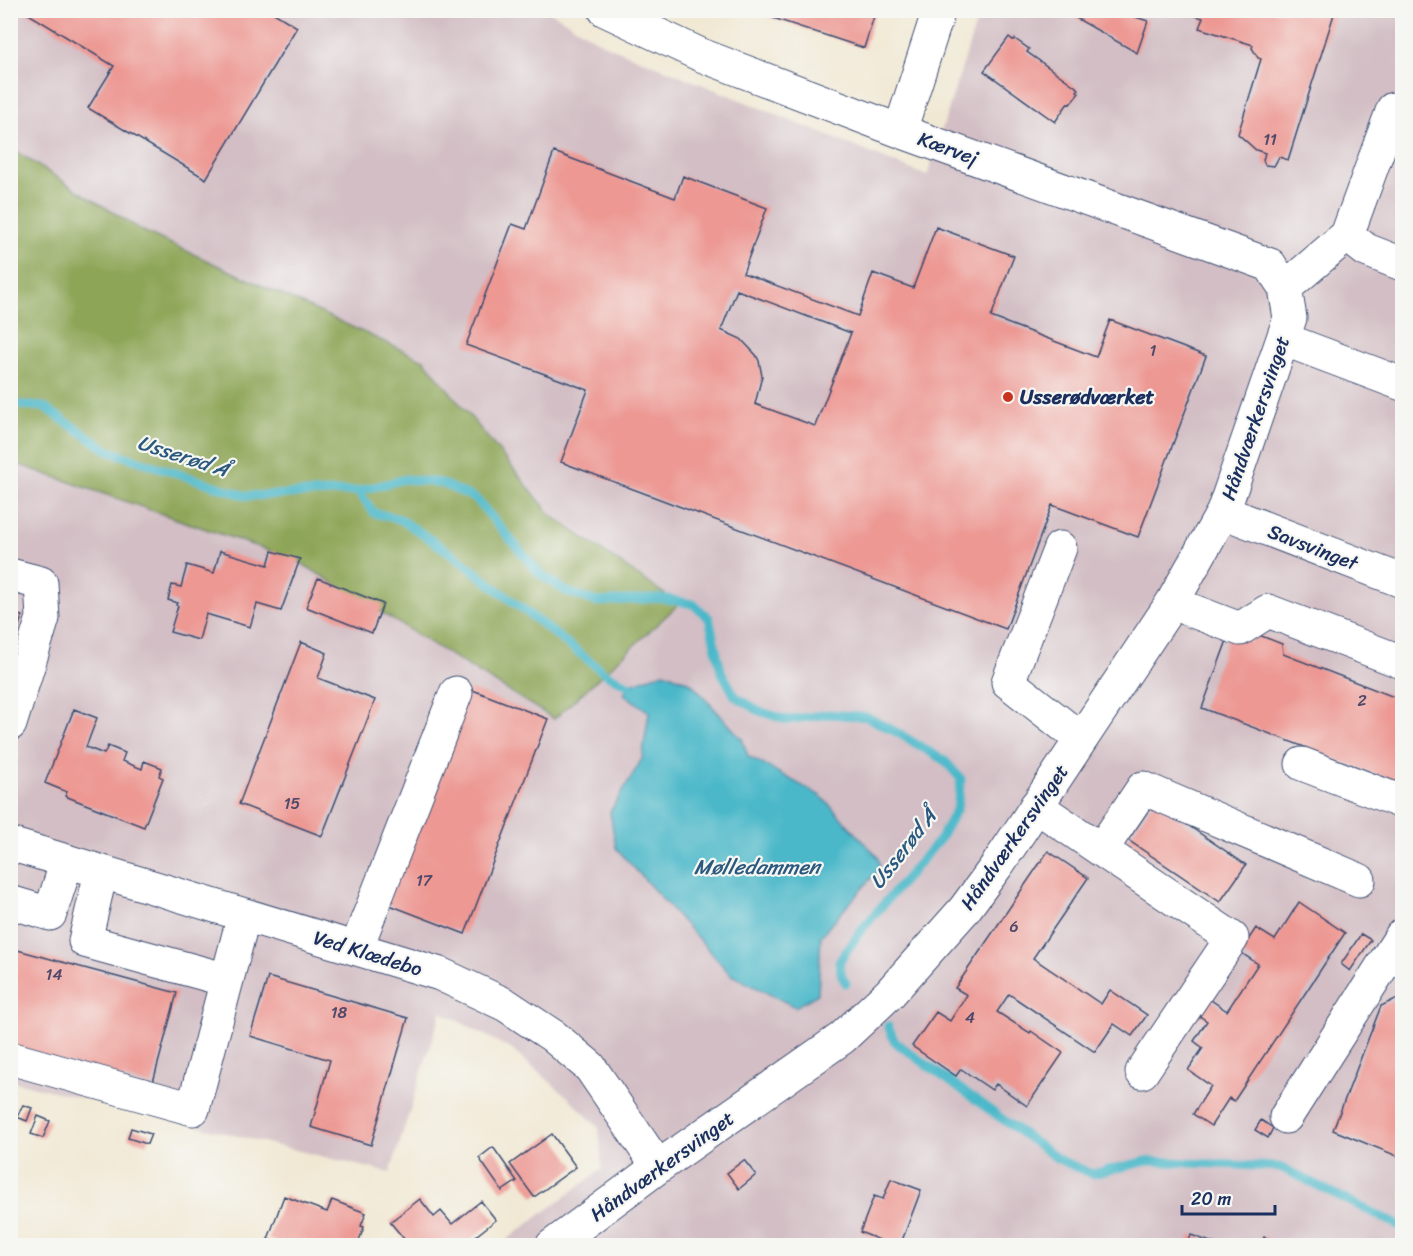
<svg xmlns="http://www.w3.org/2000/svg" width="1413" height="1256" font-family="Sriracha,sans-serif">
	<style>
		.industrial { fill: #d2bec4 }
		.forest { fill: #8da556; stroke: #546a5a; stroke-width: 1.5 }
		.water { fill: #4cb8c9; stroke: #347494; stroke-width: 1.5 }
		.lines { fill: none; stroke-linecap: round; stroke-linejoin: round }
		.stream { stroke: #4cb8c9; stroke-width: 9 }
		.building { fill: #ed9893; fill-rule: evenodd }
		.minor-casing { stroke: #3b4b70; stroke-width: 35 }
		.minor { stroke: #fff; stroke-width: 33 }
		.poi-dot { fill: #c8321e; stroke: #f6f6f2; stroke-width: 2 }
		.labels { text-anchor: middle; stroke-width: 4.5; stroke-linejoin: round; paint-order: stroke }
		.number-label { font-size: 16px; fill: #50496b }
		.street-label { font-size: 20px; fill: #1b2f5e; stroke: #f6f6f2 }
		.poi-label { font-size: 20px; font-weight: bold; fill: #1b2f5e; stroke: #f6f6f2; text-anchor: start }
		.water-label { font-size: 21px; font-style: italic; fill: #2a587e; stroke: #f6f6f2 }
	</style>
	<rect width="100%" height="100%" fill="#f6f6f2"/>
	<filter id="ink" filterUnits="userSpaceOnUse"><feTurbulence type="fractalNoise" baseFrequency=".0167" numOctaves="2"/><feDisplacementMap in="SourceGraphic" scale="12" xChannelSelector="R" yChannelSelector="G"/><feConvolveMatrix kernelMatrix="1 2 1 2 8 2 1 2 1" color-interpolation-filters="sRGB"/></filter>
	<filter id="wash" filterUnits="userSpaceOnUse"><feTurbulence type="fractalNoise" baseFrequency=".008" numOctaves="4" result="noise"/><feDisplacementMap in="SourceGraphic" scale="24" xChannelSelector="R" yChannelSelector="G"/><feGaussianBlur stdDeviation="1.35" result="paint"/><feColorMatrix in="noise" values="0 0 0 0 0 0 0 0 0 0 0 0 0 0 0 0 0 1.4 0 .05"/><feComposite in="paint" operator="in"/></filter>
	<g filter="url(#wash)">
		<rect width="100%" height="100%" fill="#f1e8d3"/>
		<path class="industrial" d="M 11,11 L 549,11 L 605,45 L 927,176 L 980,11 L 1402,11 L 1402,1245 L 500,1245 L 602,1169 L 599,1128 L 569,1098 L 511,1049 L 441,1012 L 390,1173 L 11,1081 L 11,462 L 296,560 L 554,719 L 679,604 L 552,516 L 424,360 L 143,231 L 11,148 Z"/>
		<path class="forest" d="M 10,148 L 143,231 L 424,360 L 552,516 L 679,604 L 554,719 L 296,560 L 11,462 Z"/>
		<path class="water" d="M 664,672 L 691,683 L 742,739 L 748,756 L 821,796 L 878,857 L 880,868 L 821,936 L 818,994 L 795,1007 L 731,975 L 616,848 L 610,812 L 642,759 L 649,712 L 624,694 L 628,685 Z"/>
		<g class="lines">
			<path class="stream" d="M 10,404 L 44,407 L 109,451 L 246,496 L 358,491 L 405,479 L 441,483 L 476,499 L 540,574 L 567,592 L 597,602 L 661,598 L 693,604 L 709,618 L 721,671 L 735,696 L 759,711 L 787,720 L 829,714 L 867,717 L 898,733 L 945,761 L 961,779 L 957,808 L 940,839 L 862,929 L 839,962 L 842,977 L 846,983
				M 358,491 L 374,513 L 400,519 L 452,554 L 606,674 L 628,685
				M 888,1026 L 895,1042 L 1058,1159 L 1092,1174 L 1147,1161 L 1280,1167 L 1402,1227"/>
		</g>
		<g id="blocks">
			<path class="building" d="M 22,10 L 269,10 L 297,27 L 206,179 L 88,108 L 114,66 Z
				M 749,10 L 876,10 L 864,48 Z
				M 1062,10 L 1114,10 L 1148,21 L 1137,53 Z
				M 1193,10 L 1335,11 L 1288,160 L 1279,157 L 1274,166 L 1265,165 L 1263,160 L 1265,153 L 1256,150 L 1238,134 L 1261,59 L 1258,58 L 1252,48 L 1253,45 L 1199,28 L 1203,18 L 1196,16 Z
				M 1009,37 L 1013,40 L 1015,39 L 1029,49 L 1027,52 L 1079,89 L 1077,91 L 1079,93 L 1070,104 L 1068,103 L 1055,122 L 984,71 Z
				M 554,152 L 675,198 L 683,176 L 767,208 L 743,273 L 858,316 L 873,273 L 913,288 L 936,227 L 1014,256 L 991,317 L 1096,357 L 1110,320 L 1206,356 L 1138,537 L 1052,505 L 1006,629 L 561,462 L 588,390 L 466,345 L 512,224 L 526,229 ZM 737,290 L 851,333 L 815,426 L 755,404 L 762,376 L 759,361 L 756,355 L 741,339 L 721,330 Z
				M 220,551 L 268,565 L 272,551 L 300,559 L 281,611 L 257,604 L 250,627 L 206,614 L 199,640 L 170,632 L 178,606 L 176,605 L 177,603 L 168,600 L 172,585 L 181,587 L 187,565 L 214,573 Z
				M 318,578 L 383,604 L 372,633 L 306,607 Z
				M 10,612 L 22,616 L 11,652 L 10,652 Z
				M 1229,635 L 1250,642 L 1259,635 L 1282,644 L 1283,654 L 1402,700 L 1402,784 L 1202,708 Z
				M 301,642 L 327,653 L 318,678 L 375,700 L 322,836 L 239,804 Z
				M 470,689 L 548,719 L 465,934 L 387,904 Z
				M 74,709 L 97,718 L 86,747 L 104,754 L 108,746 L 125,753 L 122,761 L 142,769 L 144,761 L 162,768 L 159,776 L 163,778 L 144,827 L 65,796 L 67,792 L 45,783 Z
				M 1154,802 L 1246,865 L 1220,902 L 1128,840 Z
				M 1048,851 L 1088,878 L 1033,958 L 1101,1004 L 1110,990 L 1147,1015 L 1132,1036 L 1114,1024 L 1095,1052 L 1009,994 L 997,1012 L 1030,1033 L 1031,1031 L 1063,1053 L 1027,1106 L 996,1084 L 992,1090 L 961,1069 L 956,1076 L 912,1046 L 936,1012 L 950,1021 L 967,995 L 955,988 Z
				M 1299,902 L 1345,933 L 1234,1101 L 1229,1098 L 1211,1126 L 1193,1114 L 1211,1086 L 1188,1070 L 1203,1048 L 1194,1041 L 1207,1021 L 1198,1015 L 1208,998 L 1227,1011 L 1258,964 L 1240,952 L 1256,928 L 1275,940 Z
				M 1361,934 L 1371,940 L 1350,971 L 1341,964 Z
				M 10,948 L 177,993 L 152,1086 L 10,1047 Z
				M 268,977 L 408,1018 L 371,1145 L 311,1127 L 330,1060 L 250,1036 Z
				M 1402,996 L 1402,1158 L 1333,1130 L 1381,1006 Z
				M 23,1105 L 32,1108 L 27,1121 L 17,1117 Z
				M 38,1116 L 50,1121 L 43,1138 L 31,1134 Z
				M 1261,1120 L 1273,1128 L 1268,1138 L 1255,1130 Z
				M 131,1128 L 151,1134 L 147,1144 L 128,1138 Z
				M 552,1134 L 576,1167 L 534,1197 L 510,1164 Z
				M 493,1147 L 517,1181 L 502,1191 L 479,1158 Z
				M 744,1160 L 756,1175 L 739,1189 L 727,1173 Z
				M 891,1179 L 921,1190 L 900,1246 L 894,1246 L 860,1232 L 874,1196 L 883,1199 Z
				M 284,1196 L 327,1212 L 332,1200 L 366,1213 L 361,1226 L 364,1227 L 357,1246 L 285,1246 L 268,1239 Z
				M 420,1199 L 434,1217 L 441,1211 L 452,1224 L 481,1201 L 496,1220 L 467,1243 L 466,1242 L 461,1246 L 398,1246 L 405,1240 L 390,1222 Z
				M 1191,1235 L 1219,1245 L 1218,1246 L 1187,1246 Z
				M 1264,1237 L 1286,1245 L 1286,1246 L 1260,1246 Z"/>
		</g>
	</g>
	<g filter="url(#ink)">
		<use href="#blocks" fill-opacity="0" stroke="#3b4b70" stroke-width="1.5"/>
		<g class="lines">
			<defs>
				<path id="minor" d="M 900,131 L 939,10
					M 1347,235 L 1366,250 L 1402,264
					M 1285,288 L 1347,235 L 1393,109 L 1402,112
					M 1283,339 L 1402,384
					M 1223,512 L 1402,581
					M 1060,548 L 1008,682 L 1081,739
					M 10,575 L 41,583 L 43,618 L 10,724
					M 1172,603 L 1240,629 L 1268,611 L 1402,662
					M 1302,764 L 1402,802
					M 1036,806 L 1232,938 L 1142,1072
					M 10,844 L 440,974 L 506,1005 L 553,1036 L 590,1067 L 658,1167
					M 1101,850 L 1143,788 L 1359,880
					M 101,872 L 85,941 L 227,980
					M 10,902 L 50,914 L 67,861
					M 356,949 L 456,693
					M 10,1058 L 193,1109 L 244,915
					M 1286,1117 L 1402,935
					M 552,1246 L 658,1167 L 842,1038 L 890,993 L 964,910 L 998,864 L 1172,603 L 1223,512 L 1290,318 L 1285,288 L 1270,265 L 900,131 L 701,55 L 605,10"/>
			</defs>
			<use href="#minor" class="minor-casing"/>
			<use href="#minor" class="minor"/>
		</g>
	</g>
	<circle class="poi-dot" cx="1008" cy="397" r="6"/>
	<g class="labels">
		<g class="number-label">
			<text x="1270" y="145">11</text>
			<text x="1153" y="356">1</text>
			<text x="1362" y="706">2</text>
			<text x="292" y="809">15</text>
			<text x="424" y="886">17</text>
			<text x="1014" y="932">6</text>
			<text x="54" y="980">14</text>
			<text x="339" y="1018">18</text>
			<text x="970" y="1023">4</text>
		</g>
		<g class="street-label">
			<text transform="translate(948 148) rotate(20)" y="7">Kærvej</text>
			<text transform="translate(1255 418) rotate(-71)" y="7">Håndværkersvinget</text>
			<text transform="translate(1313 547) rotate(21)" y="7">Savsvinget</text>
			<text transform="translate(1014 837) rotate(-55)" y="7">Håndværkersvinget</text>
			<text transform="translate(368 953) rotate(17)" y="7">Ved Klædebo</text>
			<text transform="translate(662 1166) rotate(-36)" y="7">Håndværkersvinget</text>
		</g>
		<g class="poi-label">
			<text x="1020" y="404">Usserødværket</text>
		</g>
		<g class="water-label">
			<text transform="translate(183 456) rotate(18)" y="7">Usserød Å</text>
			<text transform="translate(903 849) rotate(-52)" y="7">Usserød Å</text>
			<text x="757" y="874">Mølledammen</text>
		</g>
	</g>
	<rect width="1413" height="1256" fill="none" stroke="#f6f6f2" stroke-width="36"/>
	<path d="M1182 1205v9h93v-9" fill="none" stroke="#1b2f5e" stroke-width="3"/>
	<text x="1191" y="1205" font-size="18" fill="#1b2f5e" stroke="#f6f6f2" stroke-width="4.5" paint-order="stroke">20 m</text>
</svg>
